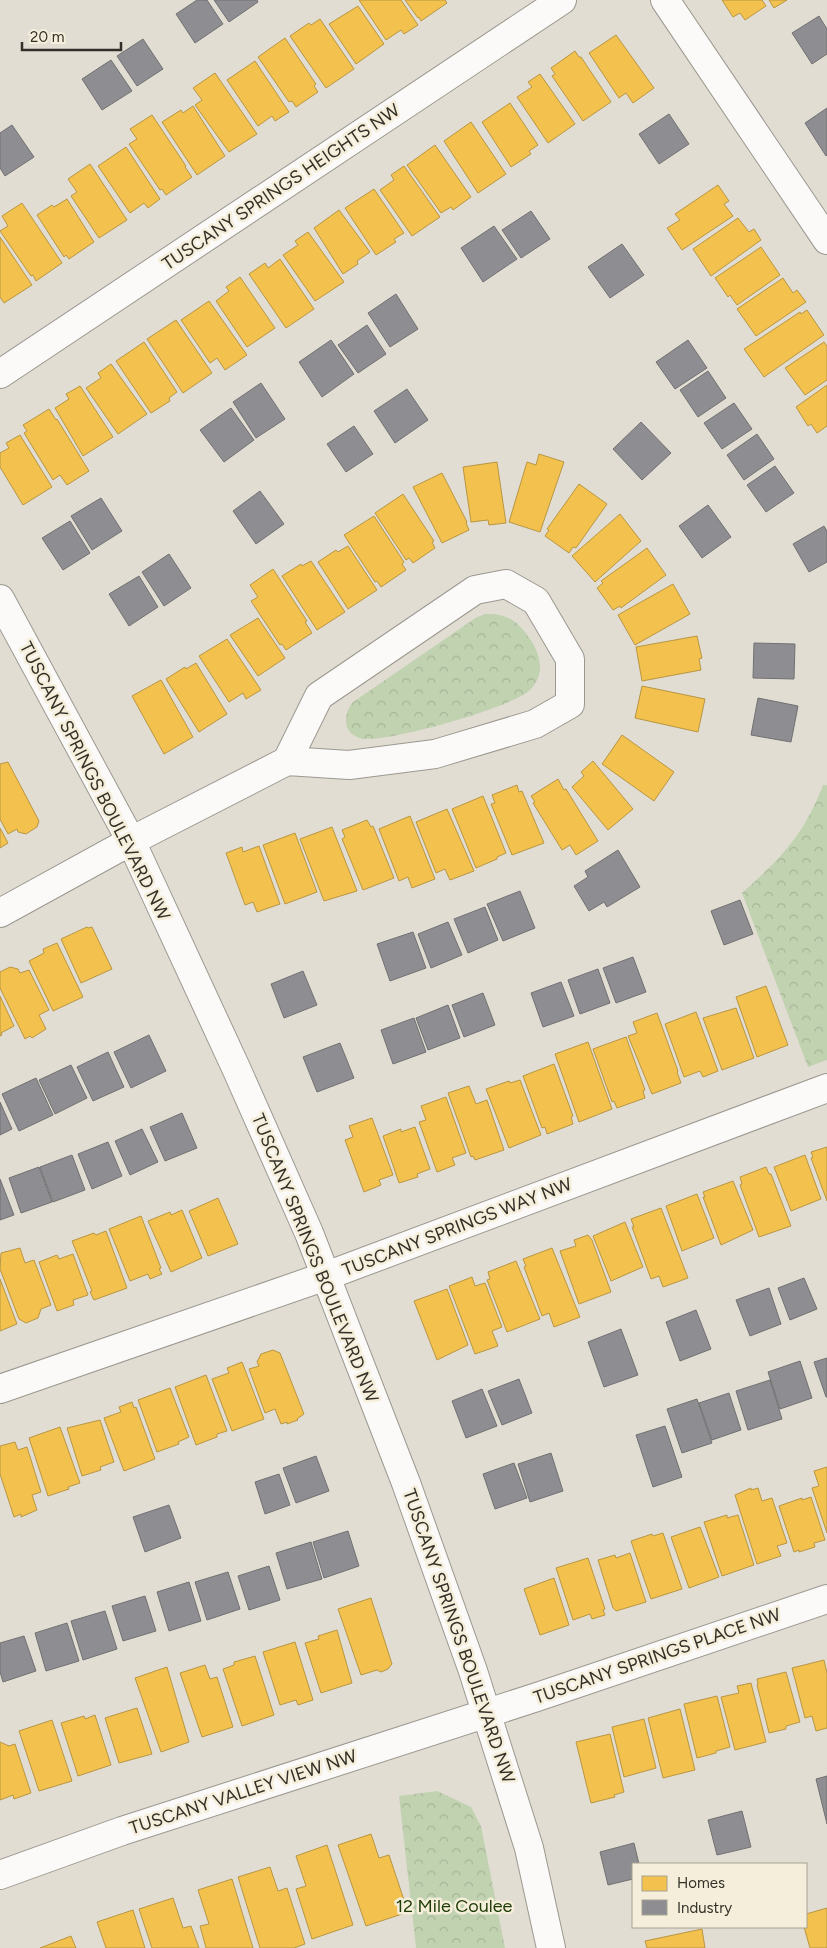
<svg xmlns="http://www.w3.org/2000/svg" width="827" height="1948" font-family="Figtree,sans-serif">
	<style>
		.park { fill: url(#park-crowns) }
		.homes { fill: #f2c14e; stroke: #b89643 }
		.industry { fill: #8d8d92; stroke: #727172 }
		.lines { fill: none; stroke-linecap: round; stroke-linejoin: round }
		.street-casing { stroke: #9b9890; stroke-width: 30 }
		.street { stroke: #fbfaf8; stroke-width: 28 }
		.labels { text-anchor: middle; stroke-width: 5; stroke-linejoin: round; paint-order: stroke }
		.street-label { font-size: 18px; fill: #323028; stroke: #f5eeda }
		.park-label { font-size: 18px; fill: #1c3b05; stroke: #f5eeda }
	</style>
	<defs>
		<pattern id="park-crowns" width="20" height="18" patternUnits="userSpaceOnUse" patternTransform="scale(1.25)"><rect width="20" height="18" fill="#c1d2b1"/><path d="M2 6a3 3 0 1 1 6 0M12 15a3 3 0 1 1 6 0" fill="none" stroke="#a6b598"/></pattern>
	</defs>
	<rect width="100%" height="100%" fill="#e2ddd3"/>
	<path class="park" d="M 486,614 C 509,613 520,623 532,642 C 542,658 544,676 530,690 C 514,707 381,745 360,738 C 342,733 343,714 353,702 L 477,617 Z
		M 823,785 L 827,785 L 827,1060 L 808,1067 L 742,893 C 781,858 804,835 823,785 Z
		M 437,1791 L 471,1807 L 481,1826 L 505,1948 L 416,1948 L 399,1796 Z"/>
	<path class="homes" d="M 359,0 L 401,0 L 418,25 L 404,34 L 401,30 L 386,40 Z
		M 405,0 L 445,0 L 447,3 L 421,21 L 419,17 L 418,18 Z
		M 722,0 L 762,0 L 766,6 L 745,20 L 740,13 L 733,17 Z
		M 769,0 L 787,0 L 774,8 Z
		M 358,6 L 384,44 L 356,64 L 329,24 Z
		M 320,19 L 354,69 L 326,88 L 290,36 L 309,23 L 311,25 Z
		M 616,35 L 654,88 L 633,103 L 626,93 L 619,98 L 589,53 Z
		M 285,38 L 316,84 L 314,86 L 318,92 L 296,107 L 292,101 L 289,102 L 258,57 Z
		M 575,51 L 579,57 L 581,57 L 611,102 L 583,121 L 552,76 L 555,74 L 551,68 Z
		M 255,61 L 289,112 L 275,121 L 272,116 L 258,126 L 227,80 Z
		M 215,73 L 257,134 L 229,152 L 195,105 L 202,100 L 193,88 Z
		M 540,74 L 575,124 L 548,143 L 517,97 L 532,87 L 528,82 Z
		M 510,103 L 538,145 L 529,151 L 531,154 L 511,167 L 482,122 Z
		M 193,106 L 225,156 L 197,175 L 162,122 L 181,110 L 183,113 Z
		M 152,115 L 186,166 L 185,167 L 192,177 L 166,195 L 162,189 L 160,190 L 129,144 L 137,139 L 130,129 Z
		M 471,122 L 506,174 L 478,193 L 444,141 Z
		M 435,145 L 471,197 L 453,210 L 451,207 L 441,213 L 407,165 Z
		M 126,147 L 160,199 L 148,208 L 144,203 L 130,213 L 98,166 Z
		M 90,164 L 127,220 L 99,238 L 71,196 L 77,192 L 68,179 Z
		M 404,166 L 440,217 L 412,236 L 380,190 L 394,180 L 391,175 Z
		M 718,185 L 729,201 L 724,204 L 733,216 L 682,250 L 667,228 L 680,220 L 675,214 Z
		M 374,189 L 404,233 L 394,239 L 396,242 L 376,255 L 345,208 Z
		M 67,199 L 94,242 L 69,259 L 66,255 L 64,257 L 37,215 L 52,205 L 54,207 Z
		M 22,203 L 62,263 L 36,281 L 33,275 L 31,276 L 0,231 L 8,226 L 2,216 Z
		M 339,210 L 370,252 L 357,261 L 358,264 L 343,274 L 314,228 Z
		M 738,218 L 749,232 L 754,229 L 761,240 L 711,276 L 693,249 Z
		M 308,232 L 344,282 L 315,301 L 283,255 L 298,245 L 295,241 Z
		M 0,237 L 32,285 L 4,303 L 0,297 Z
		M 761,247 L 780,275 L 737,305 L 730,295 L 728,297 L 715,278 Z
		M 280,259 L 314,309 L 286,328 L 249,274 L 265,263 L 268,268 Z
		M 240,277 L 275,328 L 247,347 L 216,301 L 229,291 L 226,287 Z
		M 783,278 L 793,293 L 797,290 L 806,302 L 756,336 L 737,309 Z
		M 209,301 L 247,355 L 225,370 L 217,358 L 210,363 L 181,320 Z
		M 807,310 L 824,335 L 764,377 L 744,349 L 800,312 L 801,314 Z
		M 176,320 L 212,373 L 183,393 L 147,339 Z
		M 144,342 L 177,392 L 169,398 L 170,401 L 151,413 L 116,361 Z
		M 824,342 L 827,346 L 827,380 L 805,395 L 785,368 Z
		M 111,364 L 147,414 L 118,434 L 86,388 L 101,378 L 98,373 Z
		M 827,385 L 827,426 L 817,433 L 811,424 L 808,426 L 796,407 Z
		M 80,386 L 113,437 L 83,456 L 55,408 L 69,399 L 66,394 Z
		M 49,409 L 56,420 L 57,419 L 89,471 L 67,485 L 60,475 L 53,480 L 24,433 L 27,431 L 23,425 Z
		M 20,435 L 52,487 L 23,505 L 0,467 L 0,453 L 9,448 L 6,443 Z
		M 539,454 L 564,462 L 540,532 L 509,522 L 527,462 L 536,465 Z
		M 497,462 L 506,523 L 489,525 L 488,520 L 471,522 L 463,467 Z
		M 442,473 L 467,522 L 466,523 L 469,530 L 442,543 L 413,487 Z
		M 579,484 L 607,504 L 576,548 L 573,547 L 569,553 L 545,536 L 549,530 L 547,529 Z
		M 403,494 L 434,541 L 432,542 L 435,548 L 413,563 L 409,558 L 406,560 L 375,513 Z
		M 620,514 L 641,541 L 595,582 L 572,556 Z
		M 374,516 L 404,562 L 402,564 L 406,570 L 381,587 L 377,581 L 375,582 L 344,535 Z
		M 348,546 L 377,590 L 348,609 L 318,562 L 336,550 L 338,552 Z
		M 647,548 L 666,575 L 621,608 L 620,606 L 613,610 L 597,588 L 603,583 L 601,581 Z
		M 311,561 L 345,612 L 317,630 L 282,576 L 301,564 L 302,566 Z
		M 273,569 L 307,621 L 305,622 L 312,633 L 286,650 L 282,644 L 280,645 L 251,601 L 258,597 L 250,585 Z
		M 673,584 L 690,614 L 635,645 L 618,615 Z
		M 258,618 L 285,658 L 258,676 L 230,635 Z
		M 697,636 L 702,658 L 699,659 L 701,670 L 642,681 L 636,647 Z
		M 227,639 L 261,690 L 246,699 L 243,693 L 229,702 L 199,656 Z
		M 196,663 L 227,714 L 199,732 L 166,679 L 185,667 L 186,669 Z
		M 161,680 L 193,737 L 164,754 L 132,696 Z
		M 642,686 L 705,699 L 698,732 L 635,718 Z
		M 622,735 L 674,772 L 654,801 L 602,764 Z
		M 593,761 L 633,809 L 608,830 L 572,787 L 584,776 L 581,772 Z
		M 8,762 L 39,821 L 37,827 L 26,834 L 18,832 L 17,829 L 8,834 L 0,819 L 0,764 Z
		M 558,779 L 564,790 L 566,789 L 598,841 L 576,855 L 570,845 L 562,850 L 533,803 L 535,802 L 531,796 Z
		M 517,785 L 519,792 L 522,791 L 544,843 L 512,855 L 491,804 L 495,803 L 492,795 Z
		M 483,796 L 506,853 L 497,857 L 497,859 L 476,868 L 452,809 Z
		M 447,809 L 474,871 L 450,880 L 445,869 L 436,873 L 416,822 Z
		M 410,816 L 435,879 L 412,888 L 408,877 L 399,881 L 379,829 Z
		M 367,820 L 371,827 L 373,826 L 394,878 L 363,890 L 342,839 L 345,837 L 342,830 Z
		M 332,827 L 357,891 L 324,901 L 300,839 Z
		M 0,828 L 8,843 L 0,848 Z
		M 295,833 L 317,892 L 285,904 L 263,845 Z
		M 259,846 L 280,904 L 257,912 L 253,902 L 245,905 L 226,853 L 242,847 L 243,852 Z
		M 87,927 L 88,928 L 92,927 L 112,969 L 81,983 L 61,939 Z
		M 57,943 L 83,997 L 53,1011 L 29,961 L 44,953 L 43,949 Z
		M 10,967 L 18,969 L 20,973 L 29,970 L 49,1010 L 39,1015 L 46,1029 L 32,1038 L 30,1036 L 25,1039 L 0,988 L 0,972 Z
		M 766,986 L 788,1045 L 757,1057 L 736,997 Z
		M 0,996 L 14,1026 L 1,1033 L 2,1035 L 0,1036 Z
		M 736,1008 L 754,1058 L 722,1070 L 703,1018 Z
		M 696,1012 L 718,1071 L 703,1077 L 700,1071 L 684,1077 L 665,1024 Z
		M 657,1013 L 678,1071 L 677,1072 L 681,1083 L 652,1094 L 628,1036 L 637,1033 L 633,1022 Z
		M 626,1037 L 645,1090 L 643,1091 L 645,1098 L 617,1108 L 614,1101 L 612,1102 L 593,1049 Z
		M 588,1042 L 612,1109 L 579,1122 L 555,1054 Z
		M 554,1064 L 573,1116 L 571,1117 L 573,1124 L 547,1134 L 545,1127 L 542,1128 L 523,1076 Z
		M 520,1080 L 541,1135 L 509,1148 L 486,1089 L 509,1081 L 510,1083 Z
		M 469,1086 L 476,1104 L 487,1100 L 504,1150 L 475,1160 L 473,1156 L 471,1157 L 448,1093 Z
		M 446,1097 L 466,1153 L 452,1158 L 455,1165 L 437,1172 L 419,1122 L 426,1120 L 421,1106 Z
		M 372,1118 L 393,1175 L 379,1180 L 381,1185 L 364,1192 L 345,1140 L 353,1137 L 349,1126 Z
		M 415,1127 L 430,1169 L 417,1174 L 418,1177 L 399,1183 L 383,1136 L 401,1129 L 401,1132 Z
		M 827,1147 L 827,1201 L 811,1158 L 813,1157 L 811,1152 Z
		M 805,1155 L 821,1199 L 791,1211 L 774,1167 Z
		M 766,1167 L 769,1174 L 771,1174 L 791,1226 L 759,1237 L 740,1185 L 742,1184 L 740,1177 Z
		M 733,1181 L 753,1230 L 721,1245 L 703,1197 L 705,1197 L 703,1192 Z
		M 697,1194 L 714,1238 L 682,1251 L 666,1206 Z
		M 218,1198 L 238,1244 L 208,1256 L 189,1211 Z
		M 661,1208 L 688,1278 L 663,1287 L 659,1276 L 651,1279 L 632,1227 L 634,1227 L 631,1219 Z
		M 182,1210 L 202,1258 L 171,1272 L 148,1221 L 170,1212 L 171,1215 Z
		M 141,1216 L 161,1268 L 159,1269 L 162,1274 L 150,1279 L 148,1274 L 130,1281 L 109,1229 Z
		M 625,1222 L 643,1267 L 611,1281 L 593,1236 Z
		M 106,1231 L 127,1288 L 94,1300 L 90,1292 L 92,1291 L 72,1241 L 94,1233 L 96,1235 Z
		M 588,1235 L 592,1240 L 611,1292 L 579,1304 L 560,1251 L 576,1246 L 574,1240 Z
		M 20,1248 L 25,1263 L 34,1260 L 51,1305 L 41,1309 L 38,1318 L 26,1323 L 19,1319 L 0,1269 L 1,1253 Z
		M 552,1248 L 580,1317 L 554,1327 L 549,1313 L 542,1316 L 524,1267 L 526,1266 L 523,1259 Z
		M 73,1254 L 88,1295 L 73,1300 L 74,1305 L 57,1311 L 39,1262 L 57,1255 L 59,1259 Z
		M 516,1261 L 540,1319 L 507,1332 L 487,1280 L 490,1279 L 488,1272 Z
		M 472,1277 L 475,1286 L 485,1283 L 502,1327 L 492,1331 L 498,1346 L 475,1354 L 449,1286 Z
		M 0,1279 L 17,1324 L 0,1331 Z
		M 447,1289 L 468,1345 L 437,1360 L 414,1301 Z
		M 273,1350 L 280,1353 L 304,1414 L 297,1419 L 298,1420 L 287,1424 L 287,1422 L 281,1424 L 275,1409 L 265,1413 L 249,1369 L 259,1366 L 257,1362 L 261,1354 Z
		M 242,1362 L 264,1419 L 232,1431 L 212,1379 L 229,1373 L 227,1368 Z
		M 206,1375 L 227,1431 L 217,1434 L 217,1437 L 196,1445 L 175,1387 Z
		M 170,1388 L 189,1437 L 178,1442 L 179,1444 L 157,1452 L 138,1400 Z
		M 132,1402 L 134,1408 L 136,1407 L 155,1459 L 124,1471 L 104,1418 L 121,1412 L 119,1407 Z
		M 100,1420 L 114,1462 L 100,1467 L 101,1470 L 82,1476 L 67,1428 Z
		M 60,1427 L 80,1483 L 68,1487 L 69,1489 L 48,1496 L 29,1438 Z
		M 15,1442 L 18,1450 L 27,1447 L 41,1492 L 32,1495 L 37,1510 L 21,1517 L 21,1514 L 14,1517 L 0,1474 L 0,1446 Z
		M 827,1467 L 827,1533 L 812,1488 L 819,1486 L 814,1471 Z
		M 751,1488 L 751,1490 L 758,1488 L 762,1501 L 772,1498 L 787,1543 L 777,1546 L 781,1556 L 757,1564 L 735,1495 Z
		M 811,1497 L 825,1540 L 814,1543 L 815,1547 L 799,1552 L 799,1550 L 794,1552 L 779,1506 L 802,1498 L 802,1500 Z
		M 727,1515 L 727,1518 L 738,1515 L 754,1565 L 722,1576 L 704,1522 Z
		M 700,1527 L 719,1577 L 689,1588 L 671,1537 Z
		M 663,1533 L 682,1589 L 651,1599 L 631,1541 L 652,1534 L 653,1536 Z
		M 630,1553 L 646,1602 L 616,1611 L 613,1608 L 598,1560 L 615,1555 L 616,1558 Z
		M 588,1558 L 605,1609 L 603,1610 L 605,1615 L 592,1619 L 590,1614 L 573,1620 L 556,1568 Z
		M 554,1578 L 569,1625 L 540,1635 L 524,1589 Z
		M 371,1598 L 392,1664 L 388,1669 L 381,1672 L 377,1670 L 361,1675 L 338,1609 Z
		M 337,1630 L 352,1683 L 321,1693 L 305,1643 L 319,1639 L 318,1636 Z
		M 295,1642 L 313,1700 L 298,1705 L 296,1700 L 280,1705 L 263,1652 Z
		M 255,1656 L 274,1715 L 242,1726 L 223,1669 L 234,1665 L 234,1662 Z
		M 824,1660 L 827,1673 L 827,1728 L 816,1731 L 812,1716 L 805,1718 L 792,1668 Z
		M 205,1665 L 210,1679 L 217,1677 L 233,1727 L 202,1737 L 180,1673 Z
		M 167,1667 L 189,1742 L 161,1752 L 135,1678 Z
		M 786,1672 L 800,1722 L 786,1726 L 786,1729 L 769,1733 L 757,1685 L 758,1684 L 757,1679 Z
		M 751,1683 L 766,1742 L 735,1750 L 721,1697 L 739,1693 L 737,1686 Z
		M 717,1696 L 730,1747 L 716,1751 L 716,1753 L 697,1758 L 684,1704 Z
		M 137,1708 L 152,1754 L 119,1763 L 105,1718 Z
		M 680,1709 L 695,1770 L 663,1778 L 648,1718 Z
		M 95,1715 L 111,1765 L 78,1776 L 61,1723 L 84,1716 L 85,1719 Z
		M 644,1719 L 656,1768 L 624,1777 L 612,1727 Z
		M 52,1720 L 72,1781 L 39,1791 L 19,1731 Z
		M 610,1734 L 624,1792 L 614,1795 L 615,1797 L 591,1803 L 576,1742 Z
		M 0,1742 L 9,1746 L 15,1744 L 31,1793 L 14,1799 L 13,1795 L 0,1800 Z
		M 371,1834 L 379,1858 L 389,1855 L 408,1912 L 366,1926 L 338,1845 Z
		M 327,1845 L 353,1925 L 312,1939 L 296,1889 L 306,1886 L 296,1856 Z
		M 270,1867 L 278,1891 L 287,1888 L 305,1944 L 294,1948 L 260,1948 L 238,1877 Z
		M 232,1879 L 253,1948 L 206,1948 L 200,1926 L 209,1924 L 198,1890 Z
		M 173,1898 L 183,1928 L 191,1926 L 199,1948 L 152,1948 L 139,1909 Z
		M 827,1908 L 827,1948 L 810,1948 L 804,1927 L 806,1927 L 806,1914 Z
		M 133,1910 L 145,1948 L 106,1948 L 97,1922 Z
		M 702,1929 L 705,1948 L 647,1948 L 645,1941 Z
		M 71,1936 L 76,1948 L 40,1948 Z"/>
	<path class="industry" d="M 197,0 L 207,0 L 223,24 L 195,43 L 176,14 Z
		M 214,0 L 257,0 L 258,2 L 229,22 Z
		M 819,16 L 827,29 L 827,54 L 812,64 L 792,33 Z
		M 143,39 L 163,69 L 137,86 L 117,56 Z
		M 111,60 L 132,91 L 102,110 L 82,79 Z
		M 827,108 L 827,155 L 826,156 L 805,123 Z
		M 669,114 L 689,144 L 659,164 L 639,134 Z
		M 12,125 L 34,157 L 5,176 L 0,168 L 0,133 Z
		M 531,211 L 550,239 L 521,258 L 502,230 Z
		M 494,226 L 517,259 L 483,282 L 461,248 Z
		M 622,244 L 644,275 L 610,298 L 588,267 Z
		M 396,294 L 418,329 L 390,347 L 368,313 Z
		M 367,325 L 386,354 L 358,373 L 338,345 Z
		M 331,340 L 354,374 L 322,397 L 299,362 Z
		M 688,340 L 707,368 L 675,389 L 656,362 Z
		M 708,371 L 726,398 L 698,417 L 680,390 Z
		M 261,383 L 285,419 L 256,438 L 233,402 Z
		M 407,389 L 428,420 L 395,443 L 374,411 Z
		M 734,403 L 752,429 L 722,449 L 704,423 Z
		M 231,408 L 254,440 L 224,462 L 200,430 Z
		M 641,422 L 671,453 L 642,480 L 613,449 Z
		M 354,426 L 373,454 L 346,472 L 327,444 Z
		M 757,434 L 774,459 L 744,480 L 727,455 Z
		M 775,466 L 794,493 L 766,512 L 747,485 Z
		M 260,491 L 284,524 L 256,544 L 233,511 Z
		M 101,498 L 122,531 L 92,550 L 71,516 Z
		M 708,505 L 731,537 L 702,558 L 679,526 Z
		M 70,521 L 90,553 L 63,570 L 42,538 Z
		M 824,526 L 827,531 L 827,562 L 809,572 L 793,544 Z
		M 169,554 L 191,588 L 164,606 L 142,572 Z
		M 139,576 L 158,607 L 129,626 L 109,594 Z
		M 754,643 L 795,644 L 794,679 L 753,678 Z
		M 758,698 L 798,706 L 791,742 L 751,735 Z
		M 618,850 L 640,887 L 607,907 L 604,902 L 589,911 L 574,886 L 588,877 L 585,871 Z
		M 520,891 L 535,928 L 503,941 L 487,904 Z
		M 740,900 L 753,934 L 724,945 L 711,911 Z
		M 485,907 L 498,940 L 468,953 L 454,919 Z
		M 448,922 L 462,955 L 431,968 L 418,934 Z
		M 413,932 L 426,968 L 390,981 L 377,944 Z
		M 633,957 L 646,992 L 616,1003 L 603,968 Z
		M 598,969 L 610,1003 L 580,1014 L 568,980 Z
		M 303,971 L 317,1005 L 284,1018 L 271,984 Z
		M 561,982 L 574,1016 L 543,1027 L 531,993 Z
		M 483,993 L 495,1025 L 464,1037 L 452,1005 Z
		M 448,1005 L 460,1038 L 428,1050 L 416,1018 Z
		M 414,1018 L 426,1052 L 393,1064 L 381,1030 Z
		M 149,1035 L 166,1071 L 131,1088 L 114,1052 Z
		M 340,1043 L 354,1078 L 317,1092 L 303,1057 Z
		M 108,1052 L 124,1087 L 93,1101 L 77,1067 Z
		M 71,1065 L 87,1098 L 55,1114 L 39,1080 Z
		M 36,1078 L 53,1115 L 19,1131 L 2,1094 Z
		M 0,1102 L 12,1129 L 0,1135 Z
		M 182,1113 L 197,1148 L 165,1161 L 150,1127 Z
		M 142,1129 L 158,1162 L 130,1175 L 115,1141 Z
		M 108,1142 L 122,1176 L 92,1189 L 78,1154 Z
		M 72,1155 L 85,1190 L 53,1202 L 40,1167 Z
		M 39,1167 L 52,1202 L 21,1213 L 9,1178 Z
		M 0,1179 L 14,1215 L 0,1220 Z
		M 804,1278 L 817,1309 L 790,1320 L 778,1288 Z
		M 769,1288 L 781,1324 L 750,1336 L 736,1300 Z
		M 696,1310 L 711,1349 L 680,1361 L 666,1322 Z
		M 621,1329 L 638,1375 L 604,1387 L 588,1342 Z
		M 827,1358 L 827,1397 L 826,1397 L 814,1362 Z
		M 800,1361 L 812,1398 L 780,1409 L 768,1372 Z
		M 519,1379 L 532,1413 L 502,1425 L 488,1391 Z
		M 770,1380 L 782,1419 L 748,1430 L 736,1391 Z
		M 482,1389 L 497,1426 L 466,1438 L 452,1401 Z
		M 729,1393 L 741,1430 L 712,1440 L 699,1403 Z
		M 697,1399 L 712,1443 L 682,1453 L 667,1409 Z
		M 665,1426 L 682,1477 L 653,1487 L 636,1435 Z
		M 551,1453 L 563,1491 L 530,1502 L 518,1464 Z
		M 316,1456 L 329,1491 L 296,1503 L 283,1468 Z
		M 514,1463 L 527,1498 L 495,1509 L 483,1474 Z
		M 279,1474 L 290,1505 L 265,1514 L 255,1482 Z
		M 169,1505 L 181,1538 L 145,1552 L 133,1517 Z
		M 348,1531 L 359,1566 L 324,1578 L 313,1542 Z
		M 311,1542 L 322,1579 L 287,1589 L 276,1553 Z
		M 269,1566 L 280,1600 L 249,1610 L 238,1576 Z
		M 228,1572 L 240,1609 L 207,1620 L 195,1582 Z
		M 189,1582 L 201,1621 L 169,1631 L 157,1592 Z
		M 145,1596 L 156,1631 L 123,1641 L 112,1606 Z
		M 105,1611 L 117,1649 L 83,1660 L 71,1621 Z
		M 67,1623 L 79,1661 L 46,1671 L 35,1633 Z
		M 24,1636 L 36,1671 L 3,1682 L 0,1672 L 0,1643 Z
		M 827,1776 L 827,1824 L 816,1779 Z
		M 742,1811 L 751,1847 L 717,1855 L 708,1820 Z
		M 634,1843 L 639,1864 L 633,1864 L 633,1879 L 608,1885 L 600,1852 Z"/>
	<g class="lines">
		<defs>
			<path id="street" d="M 665,0 L 827,240
				M 0,374 L 562,0
				M 0,599 L 131,841 L 236,1068 L 309,1233 L 406,1483 L 473,1671 L 529,1848 L 551,1948
				M 0,913 L 131,841 L 287,761 L 349,765 L 435,754 L 535,724 L 570,704 L 570,659 L 536,601 L 506,584 L 475,590 L 319,696 L 287,761
				M 0,1389 L 326,1276 L 827,1088
				M 0,1875 L 122,1831 L 537,1697 L 827,1599"/>
		</defs>
		<use href="#street" class="street-casing"/>
		<use href="#street" class="street"/>
	</g>
	<g class="labels">
		<g class="street-label">
			<text transform="translate(281 187) rotate(-34)" y="6">TUSCANY SPRINGS HEIGHTS NW</text>
			<text transform="translate(95 781) rotate(63)" y="6">TUSCANY SPRINGS BOULEVARD NW</text>
			<text transform="translate(457 1227) rotate(-21)" y="6">TUSCANY SPRINGS WAY NW</text>
			<text transform="translate(315 1258) rotate(68)" y="6">TUSCANY SPRINGS BOULEVARD NW</text>
			<text transform="translate(459 1636) rotate(71)" y="6">TUSCANY SPRINGS BOULEVARD NW</text>
			<text transform="translate(657 1656) rotate(-19)" y="6">TUSCANY SPRINGS PLACE NW</text>
			<text transform="translate(243 1792) rotate(-18)" y="6">TUSCANY VALLEY VIEW NW</text>
		</g>
		<g class="park-label">
			<text x="454" y="1912">12 Mile Coulee</text>
		</g>
	</g>
	<rect x="632" y="1863" width="175" height="65" fill="#f5eeda" stroke="#a7a293"/>
	<rect x="642" y="1876" width="25" height="15" fill="#f2c14e" stroke="#a7a293"/>
	<text x="677" y="1888" font-size="15" fill="#323028">Homes</text>
	<rect x="642" y="1900" width="25" height="15" fill="#8d8d92" stroke="#a7a293"/>
	<text x="677" y="1913" font-size="15" fill="#323028">Industry</text>
	<path d="M22 42v8h99v-8" fill="none" stroke="#323028" stroke-width="2.5"/>
	<text x="30" y="42" font-size="15" fill="#323028" stroke="#f5eeda" stroke-width="4" paint-order="stroke">20 m</text>
</svg>
